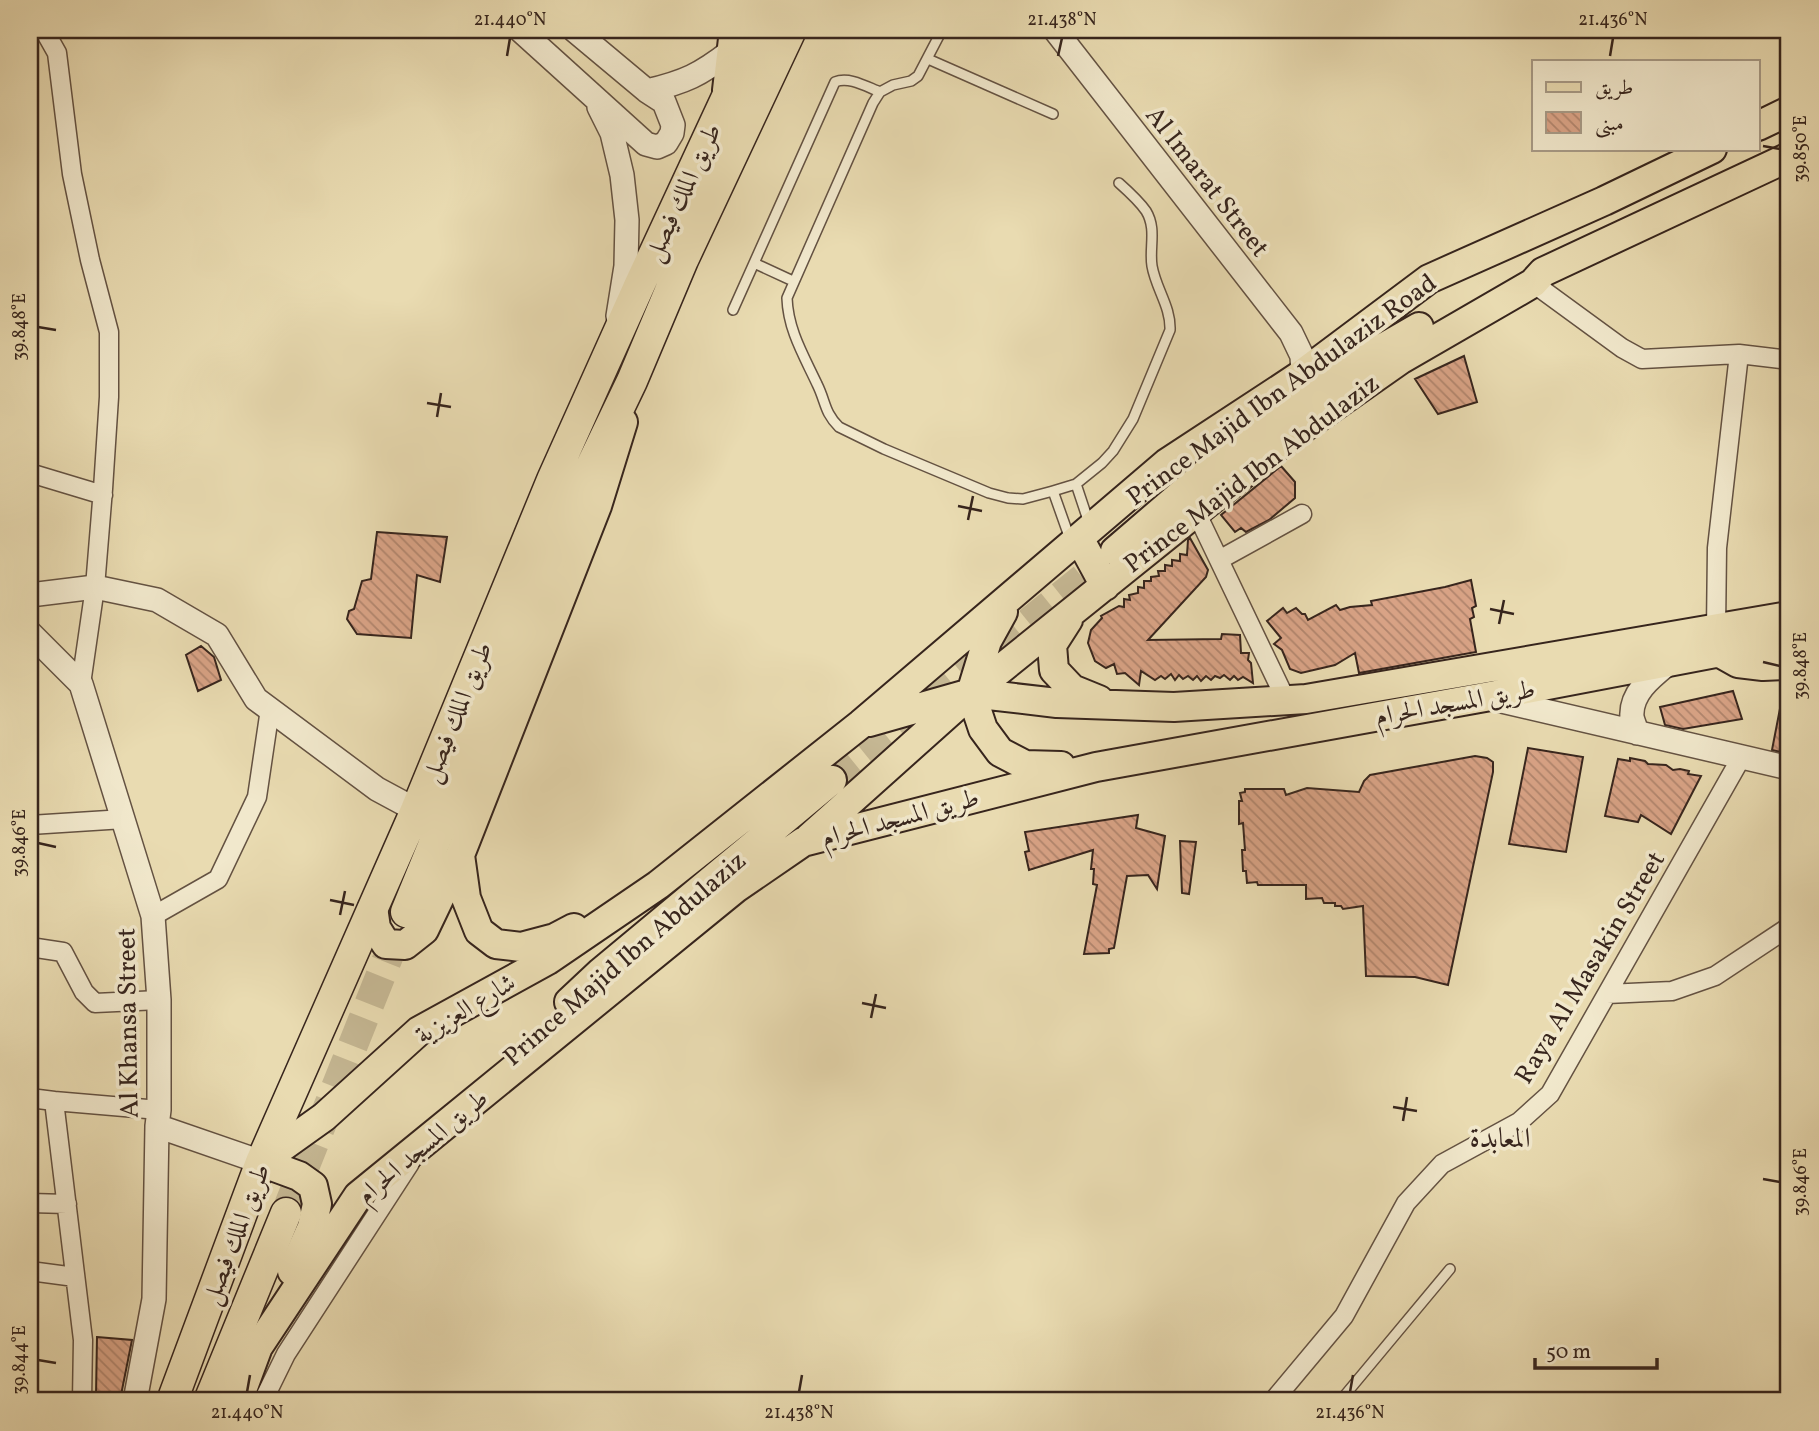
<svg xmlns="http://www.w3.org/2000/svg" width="1819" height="1431" font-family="Vollkorn,Amiri,serif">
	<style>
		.building { fill: url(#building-back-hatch); stroke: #37251d; stroke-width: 2 }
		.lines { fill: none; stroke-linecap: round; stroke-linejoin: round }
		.primary-tunnel { stroke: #c5b793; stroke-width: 28; stroke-dasharray: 28 14; stroke-linecap: butt }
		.trunk-tunnel { stroke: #c5b793; stroke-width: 30; stroke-dasharray: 30 15; stroke-linecap: butt }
		.service-casing { stroke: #645242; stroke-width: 12 }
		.minor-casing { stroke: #645242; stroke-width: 21 }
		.tertiary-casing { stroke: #645242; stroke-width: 26 }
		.primary-casing { stroke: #37251d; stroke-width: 32 }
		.trunk-casing { stroke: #37251d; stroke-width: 33 }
		.service { stroke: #f1e8cc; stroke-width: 9 }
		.minor { stroke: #f1e8cc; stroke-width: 18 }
		.tertiary { stroke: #f1e8cc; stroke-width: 23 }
		.primary { stroke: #e9dbb1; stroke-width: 28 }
		.trunk { stroke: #e9dbb1; stroke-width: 30 }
		.ticks { fill: none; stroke: #37251d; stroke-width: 2.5 }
		.labels { text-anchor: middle; stroke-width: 7; stroke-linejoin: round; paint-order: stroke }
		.street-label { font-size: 26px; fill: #37251d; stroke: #f1e8cc }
		.neighbourhood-label { font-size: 28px; fill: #37251d; stroke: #f1e8cc }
		.neatline { fill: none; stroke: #37251d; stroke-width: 2.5 }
		.ticks-label { font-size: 18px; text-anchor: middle; fill: #37251d }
	</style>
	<defs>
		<pattern id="building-back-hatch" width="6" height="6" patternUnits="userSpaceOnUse" patternTransform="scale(1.75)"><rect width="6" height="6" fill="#d9a386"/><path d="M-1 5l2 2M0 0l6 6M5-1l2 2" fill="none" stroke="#b1856d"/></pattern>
	</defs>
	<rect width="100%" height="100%" fill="#e9dbb1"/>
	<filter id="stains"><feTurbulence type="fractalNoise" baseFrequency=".00286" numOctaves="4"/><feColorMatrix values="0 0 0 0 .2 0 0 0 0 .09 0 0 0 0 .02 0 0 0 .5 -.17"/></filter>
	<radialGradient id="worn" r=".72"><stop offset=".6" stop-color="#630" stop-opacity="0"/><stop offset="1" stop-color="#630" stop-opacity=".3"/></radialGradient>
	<path class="building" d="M 1464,356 L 1477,402 L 1438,414 L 1415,379 Z
		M 1281,466 L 1295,482 L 1295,498 L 1269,520 L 1246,532 L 1241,528 L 1235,532 L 1221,515 Z
		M 377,532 L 447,537 L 440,582 L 417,575 L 411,638 L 357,634 L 347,619 L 349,611 L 354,609 L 362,581 L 371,579 Z
		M 1190,538 L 1208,570 L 1206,577 L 1148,640 L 1221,639 L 1222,634 L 1240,635 L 1241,653 L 1249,653 L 1248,660 L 1251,663 L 1253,683 L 1243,677 L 1238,680 L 1234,676 L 1230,680 L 1224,675 L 1220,678 L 1215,676 L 1211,680 L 1206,676 L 1201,681 L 1197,676 L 1193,680 L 1188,676 L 1183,679 L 1179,675 L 1175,680 L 1171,674 L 1165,679 L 1161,676 L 1155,680 L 1141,671 L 1139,685 L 1125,673 L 1117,674 L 1114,664 L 1106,668 L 1095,661 L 1088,643 L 1091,630 L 1102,618 L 1101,616 L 1119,606 L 1124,607 L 1124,599 L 1130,600 L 1129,595 L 1138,593 L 1138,587 L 1144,588 L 1144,581 L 1151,581 L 1151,577 L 1159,576 L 1158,571 L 1165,571 L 1165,565 L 1172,566 L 1172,560 L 1180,561 L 1180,554 L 1187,555 L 1188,540 Z
		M 1471,580 L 1476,606 L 1472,608 L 1474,617 L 1470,619 L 1476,652 L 1359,673 L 1355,653 L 1335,665 L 1301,673 L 1290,669 L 1282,650 L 1274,644 L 1281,638 L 1267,621 L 1283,608 L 1287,613 L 1296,608 L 1302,614 L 1305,614 L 1308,620 L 1336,605 L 1340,610 L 1350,607 L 1372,605 L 1371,601 L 1445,587 Z
		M 201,646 L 214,657 L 221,680 L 198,691 L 186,655 Z
		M 1733,691 L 1742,719 L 1683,729 L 1665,725 L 1660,707 Z
		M 1783,693 L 1789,694 L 1789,754 L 1772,750 Z
		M 1528,748 L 1583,757 L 1566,852 L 1509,844 Z
		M 1475,756 L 1487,758 L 1493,762 L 1493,772 L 1448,985 L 1415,977 L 1366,976 L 1363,906 L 1343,909 L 1341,906 L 1335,906 L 1335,903 L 1324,903 L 1322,898 L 1306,899 L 1306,885 L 1258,885 L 1257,882 L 1247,883 L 1246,871 L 1243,871 L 1242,850 L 1245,850 L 1243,823 L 1239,824 L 1239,801 L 1242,801 L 1240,793 L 1245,792 L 1245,789 L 1284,789 L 1286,795 L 1307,788 L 1359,792 L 1364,781 L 1370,775 Z
		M 1630,758 L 1645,761 L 1648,764 L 1666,765 L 1673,770 L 1680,769 L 1689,771 L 1688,774 L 1701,776 L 1671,834 L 1641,815 L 1638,822 L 1605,816 L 1618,759 L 1630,761 Z
		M 1138,815 L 1136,828 L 1165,836 L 1157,889 L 1148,875 L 1127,876 L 1114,948 L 1109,949 L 1109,953 L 1084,954 L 1097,885 L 1093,884 L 1094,869 L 1091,869 L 1093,850 L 1029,870 L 1025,852 L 1029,851 L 1025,832 Z
		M 1180,841 L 1196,842 L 1189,894 L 1182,893 Z
		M 97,1337 L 132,1340 L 120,1400 L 96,1395 Z"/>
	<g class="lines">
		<path class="primary-tunnel" d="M 832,780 L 1113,553"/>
		<path class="trunk-tunnel" d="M 286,1213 L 406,912"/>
		<defs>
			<path id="service" d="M 942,30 L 918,76 L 911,81 L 893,85 L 880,92 L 873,103 L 787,298 C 788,330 804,356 817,384 C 826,402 824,412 839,427 L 884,449 L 989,493 L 1008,498 L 1023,499 L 1053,491 L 1076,484 L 1102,463 L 1113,451 L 1133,419 L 1170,330 C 1171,307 1156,289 1152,266 C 1149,248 1157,229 1146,211 C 1139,201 1128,191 1119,183
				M 928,59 L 1053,114
				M 754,263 L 793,281
				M 733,310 L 835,82 C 849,76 867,87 880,92
				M 1076,484 L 1089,523
				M 1053,491 L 1070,539
				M 1340,1401 L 1450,1269"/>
			<path id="minor" d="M 44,30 L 57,53 L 72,174 L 90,260 L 109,332 L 109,397 L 103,489 L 95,587 L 81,684
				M 1533,283 L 1622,348 L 1642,359 L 1739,354 L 1789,360
				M 30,473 L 103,495
				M 1196,512 L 1286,700
				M 1219,560 L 1302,514
				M 1716,629 L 1717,548 L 1739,354
				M 30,825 L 124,819
				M 153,916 L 218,879 L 257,797 L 270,709
				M 30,947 L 63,952 L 84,992 L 95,1003 L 159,1000
				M 1607,994 L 1672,991 L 1715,976 L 1789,927
				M 30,1098 L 54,1101
				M 30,1203 L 67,1204
				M 30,1271 L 75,1277
				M 82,1401 L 83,1340 L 54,1101 L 159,1110
				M 263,1401 L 286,1354 L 410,1163
				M 1273,1401 L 1344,1316 L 1406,1203 L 1442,1164 L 1519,1122 L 1550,1094 L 1741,758"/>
			<path id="tertiary" d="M 520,30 L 646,144 L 657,147 L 666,143 L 672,133 L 673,125 L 664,102 L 647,91 L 574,30
				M 1055,30 L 1291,333 L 1302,356 L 1303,374
				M 647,91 C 685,82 700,75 731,51
				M 599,107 L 612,133 L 622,175 L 627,220 L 626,266 L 618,316
				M 30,595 L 95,587 L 157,600 L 217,635 L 256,699 L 377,789 L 416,810
				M 30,633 L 81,684 L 153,916 L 159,1000 L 159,1110 L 157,1126 L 154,1299 L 135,1401
				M 1489,698 L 1789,768
				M 1637,733 C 1636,728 1633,722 1632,717 C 1630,692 1654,675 1670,662
				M 157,1126 L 261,1162"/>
			<path id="primary" d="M 727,90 L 734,30
				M 1758,126 L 1789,111
				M 1079,538 L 1105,586
				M 1115,551 L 1263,424 L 1317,386 L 1419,327
				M 1003,612 L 987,641 L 971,693 L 983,729 L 1000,752 L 1025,765 L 1061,766
				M 1068,620 L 1052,645 L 1054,670 L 1072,689 L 1099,700
				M 1722,654 L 1738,663 L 1763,666 L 1789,665
				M 869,722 L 971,693 L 1057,703 L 1174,707 L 1306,699 L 1789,616
				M 809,838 L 971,693 L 1283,442 L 1400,360 L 1533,283 L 1543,272 L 1789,157
				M 373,907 L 376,928 L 386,944 L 405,945 L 424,930 L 460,855
				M 574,928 L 555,938 L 521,947 L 496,944 L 479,931 L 466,898 L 460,855 L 597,506 L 623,422
				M 569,1002 L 601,972 L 832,780
				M 261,1162 L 324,1117 L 419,1031 L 548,960 L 658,885 L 861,724 L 1167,463 L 1298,377 L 1429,279 L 1604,201 L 1712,149
				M 261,1162 L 299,1176 L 313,1186 L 317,1204 L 312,1227 L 292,1271
				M 238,1401 L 258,1347 L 358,1196 L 736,888 L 803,842 L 1096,767 L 1485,697 L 1789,639"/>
			<path id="trunk" d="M 406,912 L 573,504 L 632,381 L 683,260 L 791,30
				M 172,1401 L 261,1162 L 416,810 L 552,480 L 640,284 L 758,30
				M 209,1401 L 286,1213"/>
		</defs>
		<use href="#service" class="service-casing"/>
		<use href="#minor" class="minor-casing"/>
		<use href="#tertiary" class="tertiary-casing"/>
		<use href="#primary" class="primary-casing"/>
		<use href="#trunk" class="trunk-casing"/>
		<use href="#service" class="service"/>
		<use href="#minor" class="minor"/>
		<use href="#tertiary" class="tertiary"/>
		<use href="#primary" class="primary"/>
		<use href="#trunk" class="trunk"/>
	</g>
	<path class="ticks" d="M 507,56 L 510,38M 1058,56 L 1062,38M 1610,56 L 1613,38M 1763,146 L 1780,149M 38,327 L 56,330M 427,403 L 451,407M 437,417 L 441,393M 958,506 L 982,511M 968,520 L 973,496M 1490,609 L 1514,614M 1499,624 L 1504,600M 1763,662 L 1780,666M 38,843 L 56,847M 330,900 L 354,905M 340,915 L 345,891M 862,1003 L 886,1008M 871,1018 L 876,994M 1393,1107 L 1417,1111M 1403,1121 L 1407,1097M 1763,1179 L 1780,1182M 38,1360 L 56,1363M 247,1392 L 250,1375M 799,1392 L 802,1375M 1350,1392 L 1353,1375"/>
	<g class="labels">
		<g class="street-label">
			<text transform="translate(1208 181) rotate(52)" y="9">Al Imarat Street</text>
			<text transform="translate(682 192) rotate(-65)" y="9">طريق الملك فيصل</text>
			<text transform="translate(1281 389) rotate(-36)" y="9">Prince Majid Ibn Abdulaziz Road</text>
			<text transform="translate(1251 473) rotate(-37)" y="9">Prince Majid Ibn Abdulaziz</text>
			<text transform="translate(1455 702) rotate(-10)" y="9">طريق المسجد الحرام</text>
			<text transform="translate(456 712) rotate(-68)" y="9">طريق الملك فيصل</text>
			<text transform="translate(900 817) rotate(-15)" y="9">طريق المسجد الحرام</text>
			<text transform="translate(624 958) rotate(-41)" y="9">Prince Majid Ibn Abdulaziz</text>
			<text transform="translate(1589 967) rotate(-59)" y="9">Raya Al Masakin Street</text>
			<text transform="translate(465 1008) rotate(-31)" y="9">شارع العزيزية</text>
			<text transform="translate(127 1023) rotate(-91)" y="9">Al Khansa Street</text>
			<text transform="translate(422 1146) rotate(-40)" y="9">طريق المسجد الحرام</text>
			<text transform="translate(235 1234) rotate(-69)" y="9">طريق الملك فيصل</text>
		</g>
		<g class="neighbourhood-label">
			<text x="1500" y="1147">المعابدة</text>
		</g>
	</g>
	<rect width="1819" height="1431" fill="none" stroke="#e9dbb1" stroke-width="77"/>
	<rect x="1532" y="60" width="228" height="91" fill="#f1e8cc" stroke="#a79a86" stroke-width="2"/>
	<rect x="1546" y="82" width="35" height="10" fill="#e9dbb1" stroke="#a79a86" stroke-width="2"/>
	<text x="1595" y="94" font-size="21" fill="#37251d">طريق</text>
	<rect x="1546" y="112" width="35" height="21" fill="url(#building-back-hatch)" stroke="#a79a86" stroke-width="2"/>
	<text x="1595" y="130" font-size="21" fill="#37251d">مبنى</text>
	<path d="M1535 1358v10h122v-10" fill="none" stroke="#37251d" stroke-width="3.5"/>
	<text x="1546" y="1358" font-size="21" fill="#37251d" stroke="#f1e8cc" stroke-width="5" paint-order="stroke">50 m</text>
	<rect x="38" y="38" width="1742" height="1354" class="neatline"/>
	<g class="ticks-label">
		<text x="510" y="25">21.440°N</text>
		<text x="1062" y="25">21.438°N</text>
		<text x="1613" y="25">21.436°N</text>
		<text transform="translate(1800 149) rotate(-90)" y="6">39.850°E</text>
		<text transform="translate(19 327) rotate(-90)" y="6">39.848°E</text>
		<text transform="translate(1800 666) rotate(-90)" y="6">39.848°E</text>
		<text transform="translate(19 843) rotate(-90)" y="6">39.846°E</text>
		<text transform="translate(1800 1182) rotate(-90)" y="6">39.846°E</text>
		<text transform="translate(19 1360) rotate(-90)" y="6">39.844°E</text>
		<text x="247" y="1418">21.440°N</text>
		<text x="799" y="1418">21.438°N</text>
		<text x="1350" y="1418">21.436°N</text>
	</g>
	<rect width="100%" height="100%" filter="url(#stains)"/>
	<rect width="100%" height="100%" fill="url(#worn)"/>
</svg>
